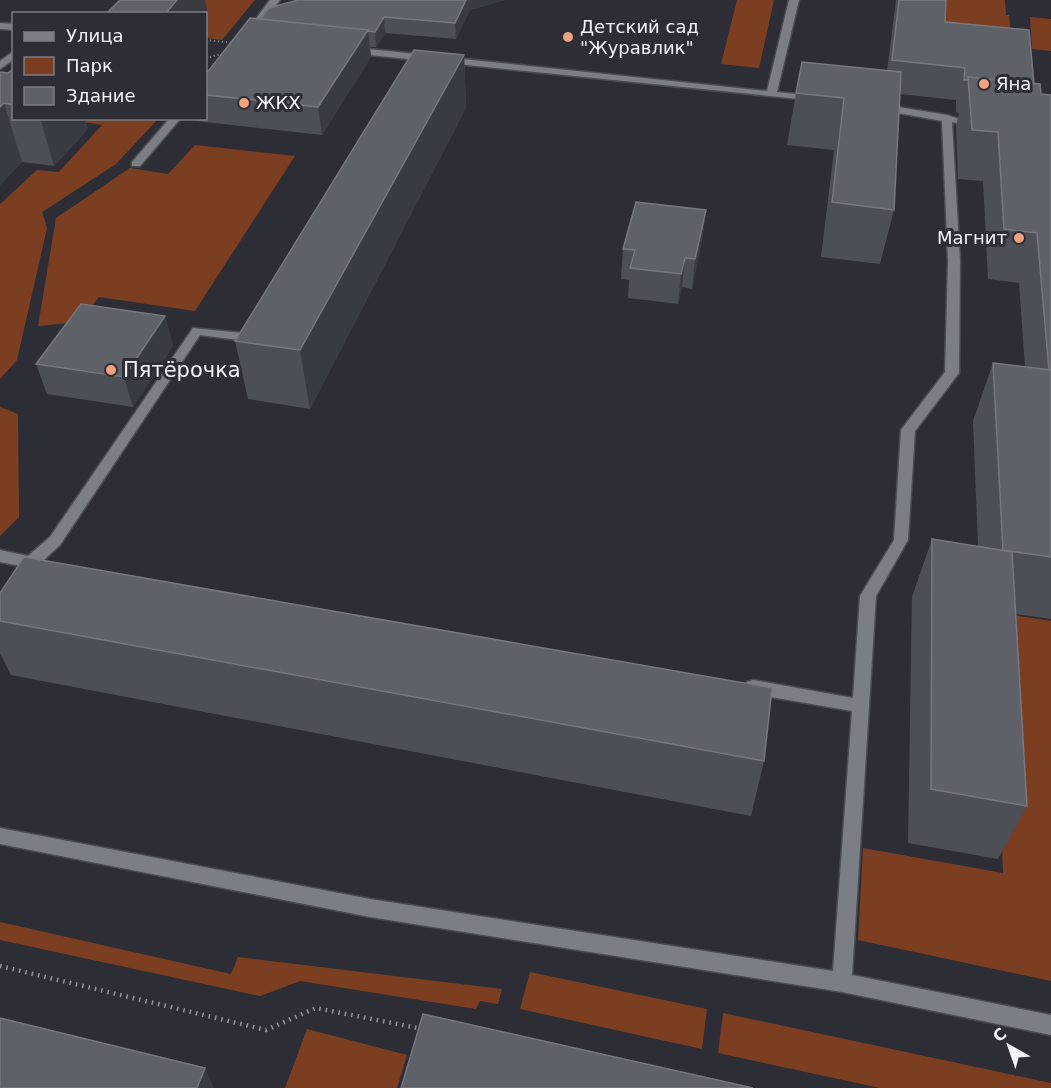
<svg xmlns="http://www.w3.org/2000/svg" width="1051" height="1088" font-family="'DejaVu Sans',sans-serif">
	<style>
		.green { fill: #7c3e20 }
		.lines { fill: none; stroke-linecap: round; stroke-linejoin: round }
		.minor-casing { stroke: #4a4c52; stroke-width: 3 }
		.path-far1 { stroke: #96979c; stroke-width: 2; stroke-dasharray: 1 3; stroke-linecap: butt }
		.path { stroke: #96979c; stroke-width: 4.5; stroke-dasharray: 1.5 5; stroke-linecap: butt }
		.minor { fill: #7c7e86; fill-rule: evenodd }
		.wall { fill: #4d4f56 }
		.shaded-wall { fill: #393b42 }
		.building { fill: #5f6168; stroke: #76787e; stroke-width: 1.5 }
		.poi-dot { fill: #f1a17d; stroke: #2d2e35; stroke-width: 2 }
		.labels { text-anchor: middle; stroke-width: 6; stroke-linejoin: round; paint-order: stroke }
		.far-poi-label { font-size: 18px; fill: #f3f5f9; stroke: #2d2e35; text-anchor: start }
		.poi-label { font-size: 21px; fill: #f3f5f9; stroke: #2d2e35; text-anchor: start }
	</style>
	<rect width="100%" height="100%" fill="#2d2e35"/>
	<path class="green" d="M 203,0 L 255,0 L 222,40 L 206,38 L 206,14 L 158,14 Z
		M 737,0 L 774,0 L 759,68 L 721,64 Z
		M 945,0 L 1005,0 L 1006,15 L 1009,15 L 1013,59 L 945,52 Z
		M 1030,17 L 1051,19 L 1051,51 L 1032,49 Z
		M 66,119 L 158,119 L 116,164 L 42,212 L 47,228 L 17,360 L 0,379 L 0,204 L 37,170 L 59,172 L 102,125 Z
		M 195,145 L 295,156 L 195,311 L 99,297 L 79,322 L 38,326 L 56,218 L 130,168 L 168,174 Z
		M 0,407 L 18,414 L 19,517 L 0,536 Z
		M 993,612 L 1051,621 L 1051,981 L 858,940 L 863,848 L 1003,873 Z
		M 0,922 L 231,974 L 238,957 L 502,989 L 498,1004 L 480,1001 L 476,1009 L 300,981 L 260,996 L 0,940 Z
		M 530,972 L 707,1009 L 702,1049 L 520,1009 Z
		M 723,1013 L 1051,1083 L 1051,1088 L 880,1088 L 718,1053 Z
		M 307,1029 L 407,1055 L 397,1088 L 285,1088 Z"/>
	<g class="lines">
		<defs>
			<path id="minor" d="M 270,0 L 280,0 L 260,26 L 254,26 L 252,24 Z
				M 789,0 L 799,0 L 777,92 L 815,96 L 819,97 L 819,101 L 350,53 L 345,50 L 350,47 L 767,91 Z
				M 0,23 L 14,24 L 14,30 L 0,29 Z
				M 14,51 L 14,59 L 0,69 L 0,61 Z
				M 880,104 L 947,115 L 962,120 L 957,123 L 952,122 L 960,261 L 959,373 L 915,431 L 908,540 L 876,596 L 852,975 L 1051,1015 L 1051,1035 L 842,992 L 370,917 L 0,844 L 0,828 L 370,899 L 833,971 L 852,711 L 753,694 L 747,692 L 745,687 L 747,682 L 753,680 L 853,698 L 860,596 L 894,540 L 901,430 L 945,372 L 948,261 L 942,121 L 876,109 L 876,105 Z
				M 170,118 L 181,118 L 140,166 L 132,166 L 132,162 Z
				M 253,322 L 259,326 L 251,340 L 246,341 L 200,335 L 60,545 L 44,560 L 48,564 L 45,568 L 27,572 L 22,570 L 20,566 L 0,562 L 0,550 L 28,556 L 50,537 L 193,328 L 242,333 L 249,323 Z"/>
		</defs>
		<use href="#minor" class="minor-casing"/>
		<path class="path-far1" d="M 206,40 L 234,43
			M 206,58 L 225,53"/>
		<path class="path" d="M 0,966 L 266,1030 L 316,1008 L 423,1029"/>
		<use href="#minor" class="minor"/>
	</g>
	<path class="wall" d="M 298,0 L 505,0 L 470,10 L 456,39 L 385,33 L 376,47 L 370,47 L 371,57 L 322,135 L 196,121 L 195,118 L 206,118 L 206,74 L 260,19 Z
		M 896,0 L 946,0 L 945,22 L 1034,84 L 1041,94 L 1051,95 L 1051,619 L 1016,614 L 1027,806 L 998,859 L 908,843 L 912,597 L 932,539 L 978,546 L 973,421 L 993,363 L 1025,367 L 1019,283 L 988,279 L 983,181 L 958,179 L 956,125 L 959,113 L 956,112 L 956,100 L 900,94 L 894,210 L 880,264 L 821,257 L 834,150 L 787,145 L 796,93 L 887,71 Z
		M 464,55 L 466,108 L 310,409 L 248,399 L 235,341 Z
		M 14,68 L 14,118 L 85,118 L 88,129 L 54,166 L 22,162 L 0,185 L 0,73 L 8,73 Z
		M 706,210 L 702,239 L 692,289 L 682,287 L 678,304 L 628,298 L 629,280 L 621,279 L 623,249 Z
		M 165,316 L 173,346 L 133,407 L 47,394 L 36,364 Z
		M 0,593 L 764,761 L 751,816 L 11,675 L 0,653 Z"/>
	<path class="shaded-wall" d="M 177,0 L 205,0 L 208,14 L 206,17 L 206,14 L 165,14 Z
		M 466,0 L 505,0 L 470,10 L 456,39 L 455,23 Z
		M 384,17 L 385,33 L 376,47 L 375,32 Z
		M 368,30 L 371,57 L 322,135 L 318,107 Z
		M 464,55 L 466,108 L 310,409 L 300,350 Z
		M 4,103 L 22,162 L 0,185 L 0,107 Z
		M 40,118 L 85,118 L 88,129 L 54,166 Z
		M 706,210 L 702,239 L 692,289 L 695,259 Z
		M 685,258 L 682,287 L 678,304 L 681,274 Z
		M 165,316 L 173,346 L 133,407 L 124,377 Z
		M 205,1068 L 214,1088 L 197,1088 Z"/>
	<path class="building" d="M 120,0 L 177,0 L 165,14 L 106,14 Z
		M 298,0 L 466,0 L 455,23 L 384,17 L 375,32 L 368,31 L 368,30 L 260,19 L 269,8 Z
		M 899,0 L 946,0 L 945,22 L 1029,30 L 1034,84 L 968,77 L 968,80 L 964,80 L 965,68 L 892,60 Z
		M 250,18 L 368,30 L 318,107 L 206,95 L 206,74 Z
		M 414,50 L 464,55 L 300,350 L 235,341 Z
		M 802,62 L 901,72 L 894,210 L 832,202 L 844,98 L 796,93 Z
		M 14,68 L 14,105 L 4,103 L 0,107 L 0,73 L 1,72 L 8,73 Z
		M 968,77 L 1040,84 L 1041,94 L 1051,95 L 1051,370 L 1049,370 L 1037,233 L 1004,229 L 998,132 L 972,130 Z
		M 636,202 L 706,210 L 695,259 L 685,258 L 681,274 L 630,268 L 635,250 L 623,249 Z
		M 81,304 L 165,316 L 124,377 L 36,364 Z
		M 993,363 L 1051,370 L 1051,557 L 1003,550 Z
		M 932,539 L 1012,552 L 1027,806 L 931,789 Z
		M 24,557 L 772,688 L 764,761 L 0,621 L 0,593 Z
		M 423,1014 L 753,1088 L 401,1088 Z
		M 0,1018 L 205,1068 L 197,1088 L 0,1088 Z"/>
	<g class="poi-dot">
		<circle cx="568" cy="37" r="6"/>
		<circle cx="984" cy="84" r="6"/>
		<circle cx="244" cy="103" r="6"/>
		<circle cx="1019" cy="238" r="6"/>
		<circle cx="111" cy="370" r="6"/>
	</g>
	<g class="labels">
		<g class="far-poi-label">
			<text x="580" y="33">Детский сад<tspan x="580" dy="21">"Журавлик"</tspan></text>
			<text x="996" y="90">Яна</text>
			<text x="256" y="109">ЖКХ</text>
			<text x="1007" y="244" text-anchor="end">Магнит</text>
		</g>
		<g class="poi-label">
			<text x="123" y="377">Пятёрочка</text>
		</g>
	</g>
	<rect x="12" y="12" width="195" height="108" fill="#2d2e35" stroke="#7c7e83" stroke-width="1.5"/>
	<rect x="24" y="32" width="30" height="9" fill="#7c7e86" stroke="#7c7e83" stroke-width="1.5"/>
	<text x="66" y="42" font-size="18" fill="#f3f5f9">Улица</text>
	<rect x="24" y="57" width="30" height="18" fill="#7c3e20" stroke="#7c7e83" stroke-width="1.5"/>
	<text x="66" y="72" font-size="18" fill="#f3f5f9">Парк</text>
	<rect x="24" y="87" width="30" height="18" fill="#5f6168" stroke="#7c7e83" stroke-width="1.5"/>
	<text x="66" y="102" font-size="18" fill="#f3f5f9">Здание</text>
	<g transform="translate(1009 1046) rotate(320)" stroke="#2d2e35" stroke-width="4.5" paint-order="stroke">
	<path d="M0-4.5L10 22L0 15L-10 22Z" fill="#f3f5f9"/>
	<text y="-9" font-size="16" font-weight="bold" text-anchor="middle" fill="#f3f5f9">С</text>
	</g>
</svg>
